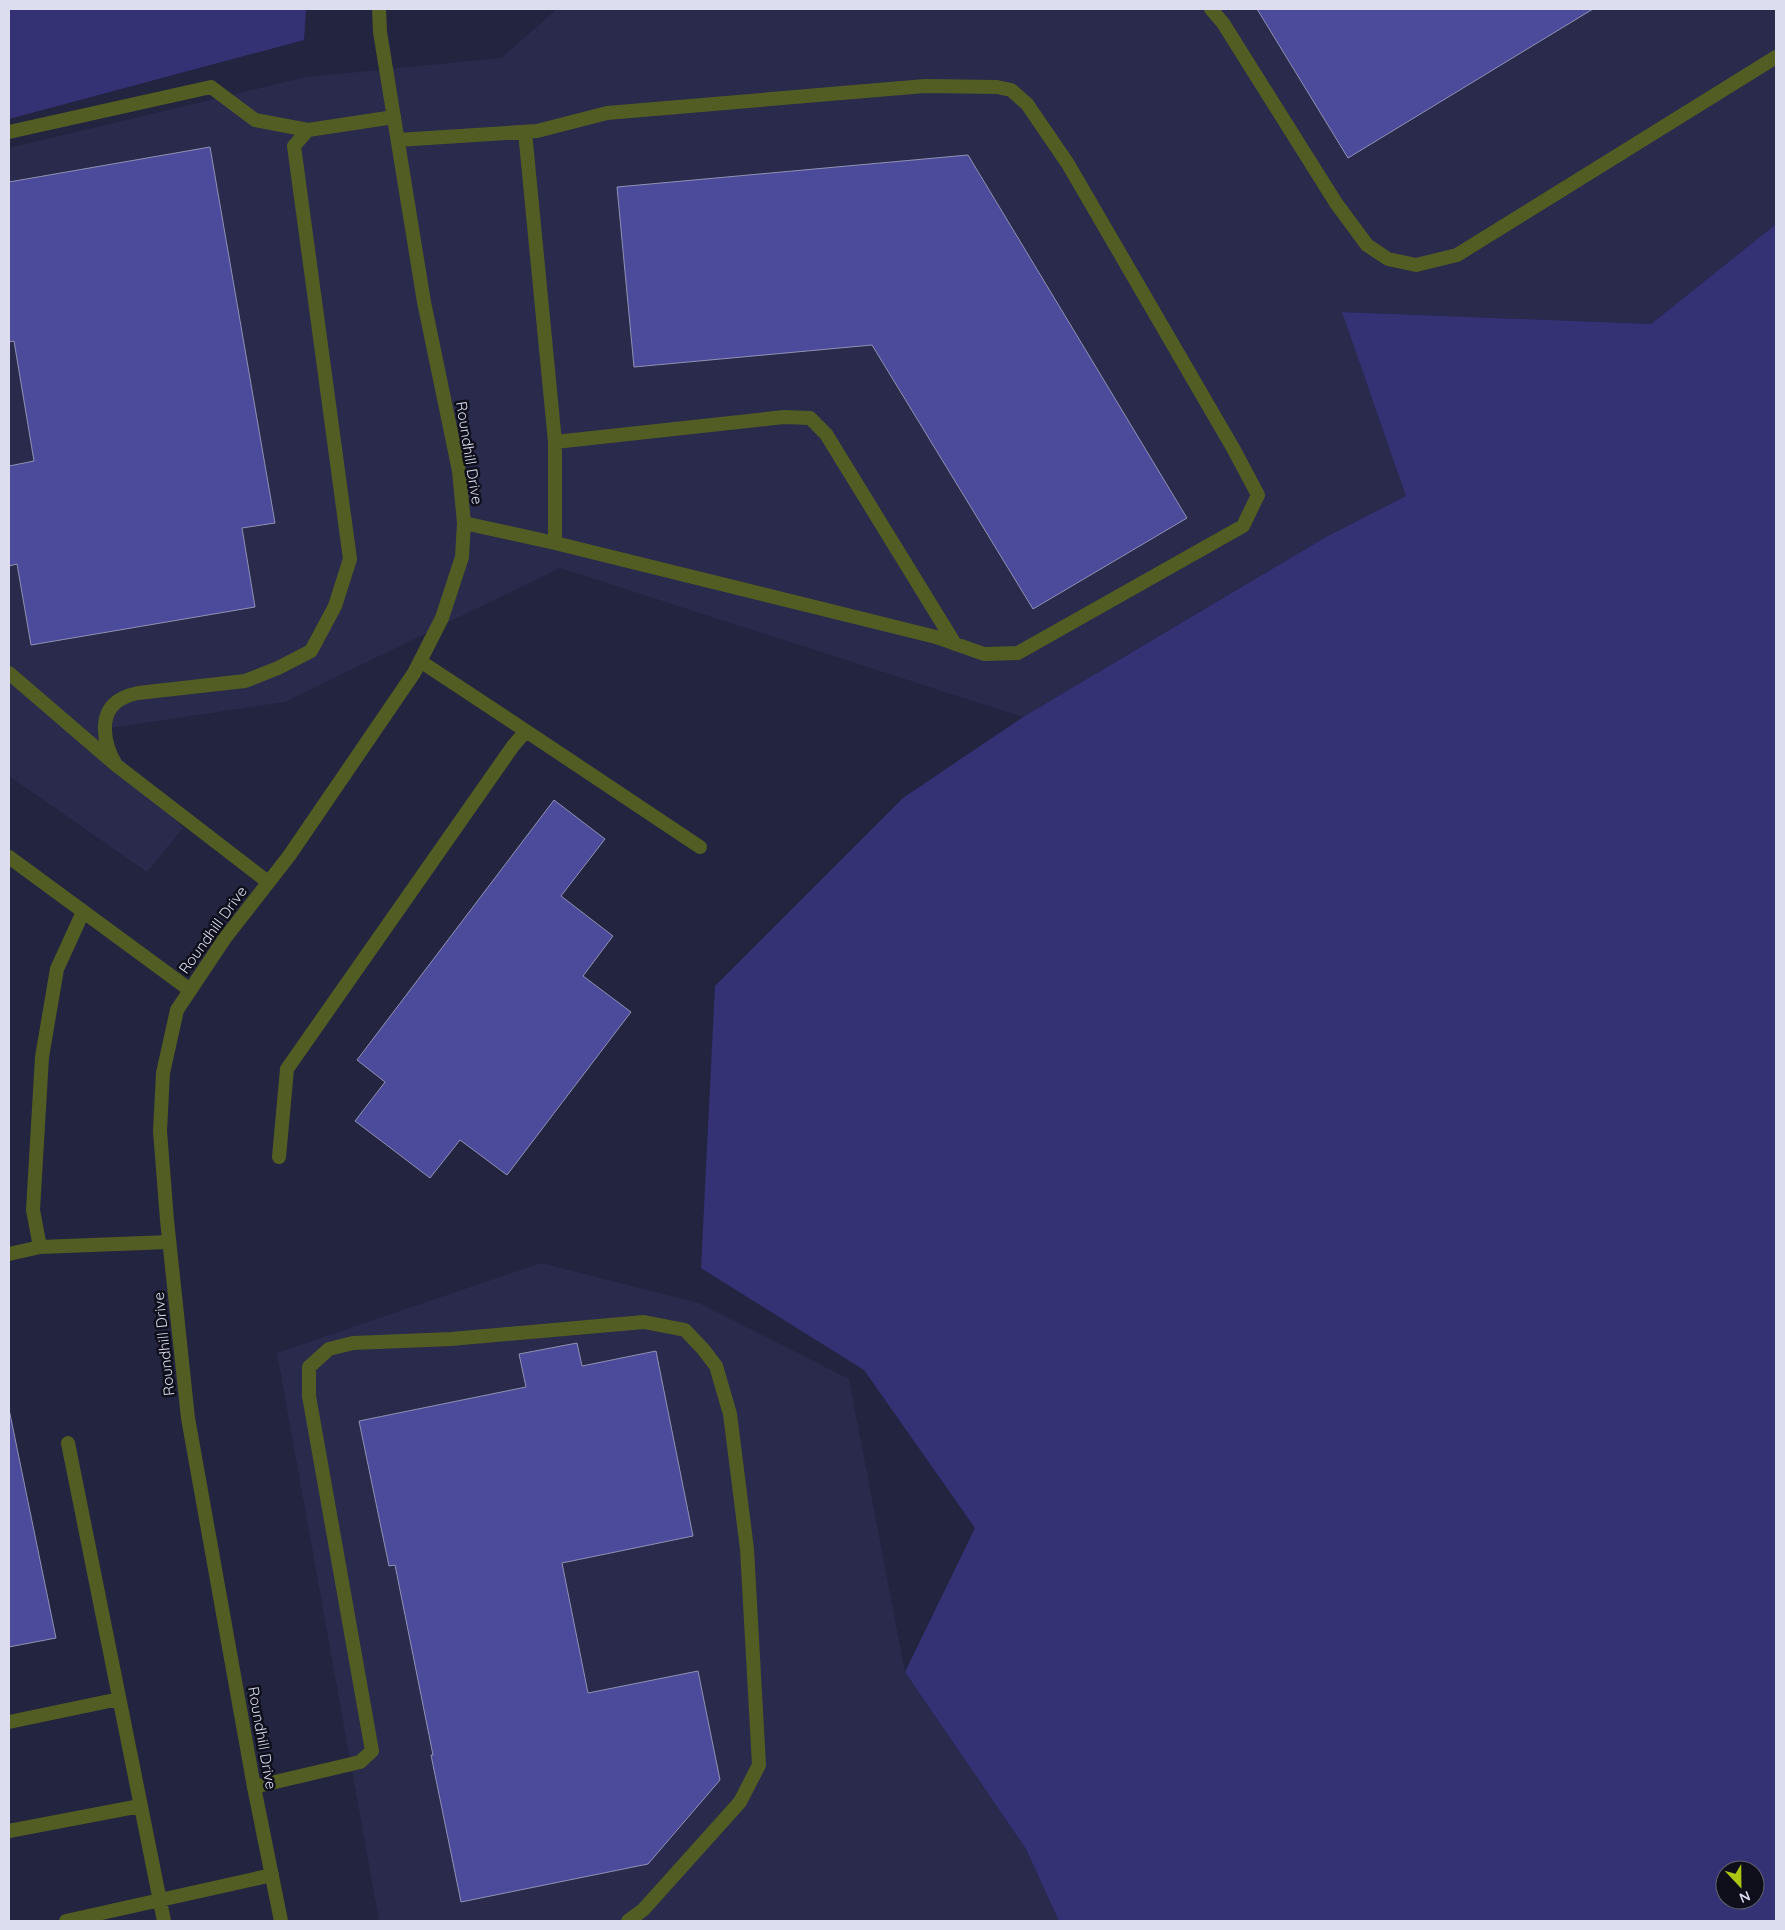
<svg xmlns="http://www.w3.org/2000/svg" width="1785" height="1930" font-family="Quicksand,sans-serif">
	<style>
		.built { fill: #292a4c }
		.green { fill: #343175; fill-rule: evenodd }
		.building { fill: #4c4b9b; stroke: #8f92b4 }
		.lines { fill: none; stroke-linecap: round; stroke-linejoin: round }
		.service { stroke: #515d22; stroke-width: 14 }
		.minor { stroke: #515d22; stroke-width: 14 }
		.labels { text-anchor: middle; stroke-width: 5; stroke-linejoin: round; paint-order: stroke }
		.street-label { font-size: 15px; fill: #dcdef0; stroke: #0e0f1b }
	</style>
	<rect width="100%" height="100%" fill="#23243f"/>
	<path class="built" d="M 557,9 L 1776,9 L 1776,224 L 1651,324 L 1343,312 L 1407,496 L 1326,537 L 1023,717 L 560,568 L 285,702 L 97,730 L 183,828 L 147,872 L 9,776 L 9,148 L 306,77 L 501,58 Z
		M 541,1263 L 699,1303 L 849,1379 L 905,1672 L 1026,1849 L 1059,1921 L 379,1921 L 277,1353 Z"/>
	<path class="green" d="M 9,9 L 306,9 L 304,40 L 9,119 Z
		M 1776,224 L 1776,1921 L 1059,1921 L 1026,1849 L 905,1672 L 975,1528 L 864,1370 L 701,1268 L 715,986 L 903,798 L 1023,717 L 1326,537 L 1406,496 L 1342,312 L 1651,324 ZM 1725,1870 L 1755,1870 L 1755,1900 L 1725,1900 Z"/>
	<path class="building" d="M 1257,9 L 1593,9 L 1348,158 Z
		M 210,147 L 275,523 L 242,528 L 255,607 L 31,645 L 17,564 L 9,566 L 9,466 L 34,461 L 14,341 L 9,342 L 9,182 Z
		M 968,155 L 1187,518 L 1033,609 L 872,345 L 634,367 L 617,187 Z
		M 554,800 L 605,839 L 561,896 L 613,936 L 583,976 L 631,1012 L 507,1175 L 460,1140 L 430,1178 L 355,1121 L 385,1082 L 357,1060 Z
		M 577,1343 L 582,1366 L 656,1351 L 693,1536 L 562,1563 L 588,1693 L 698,1671 L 720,1780 L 648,1864 L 461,1902 L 431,1755 L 433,1755 L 395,1565 L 389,1566 L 359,1421 L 526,1387 L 519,1354 Z
		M 9,1409 L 56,1638 L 9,1647 Z"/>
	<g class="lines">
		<path class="service" d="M 1211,9 L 1223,23 L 1336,203 L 1367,245 L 1388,259 L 1416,265 L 1457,255 L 1776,57
			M 9,132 L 211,87 L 255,120 L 308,130
			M 525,132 L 555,442 L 555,543
			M 398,140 L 537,131 L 607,113 L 925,86 L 997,87 L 1011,90 L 1027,104 L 1068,164 L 1233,448 L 1258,495 L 1243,526 L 1018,653 L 984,654 L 936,637 L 555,543 L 464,523
			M 555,442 L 784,417 L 810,418 L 826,434 L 955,644
			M 9,673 L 116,765 L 268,882
			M 526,731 L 700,847
			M 116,765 C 104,745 96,711 123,698 C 127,696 133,694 138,693 L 245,681 L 278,668 L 311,651 L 335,606 L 350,559 L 294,146 L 308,130 L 394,117
			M 9,857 L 190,990
			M 279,1157 L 287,1069 L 513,746 L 526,731 L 420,661
			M 40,1247 L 33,1210 L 42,1057 L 57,969 L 83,912
			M 9,1254 L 40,1247 L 169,1242
			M 68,1443 L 164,1921
			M 9,1722 L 119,1699
			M 254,1787 L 360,1762 L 372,1751 L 309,1396 L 309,1367 L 329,1349 L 353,1343 L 451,1339 L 644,1322 L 685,1330 L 703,1349 L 716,1366 L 730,1414 L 747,1549 L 759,1765 L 740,1802 L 643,1910 L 628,1921
			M 9,1831 L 140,1806
			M 66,1921 L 272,1875"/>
		<path class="minor" d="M 281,1921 L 254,1787 L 188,1418 L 167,1220 L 160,1131 L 163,1073 L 177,1010 L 225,938 L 289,856 L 414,673 L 442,618 L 462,557 L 464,523 L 459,471 L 424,302 L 380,32 L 379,9"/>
	</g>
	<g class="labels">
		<g class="street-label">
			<text transform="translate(469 453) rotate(81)" y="5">Roundhill Drive</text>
			<text transform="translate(213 930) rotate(-54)" y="5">Roundhill Drive</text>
			<text transform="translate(164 1344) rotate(-96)" y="5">Roundhill Drive</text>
			<text transform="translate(262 1738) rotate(80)" y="5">Roundhill Drive</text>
		</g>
	</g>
	<rect width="1785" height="1930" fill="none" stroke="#dcdef0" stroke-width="20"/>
	<g transform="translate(1740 1885) rotate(158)"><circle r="24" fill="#0e0f1b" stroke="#606270"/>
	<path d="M0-4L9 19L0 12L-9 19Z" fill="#acc613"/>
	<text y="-8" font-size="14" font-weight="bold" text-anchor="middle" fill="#dcdef0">N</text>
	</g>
</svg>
